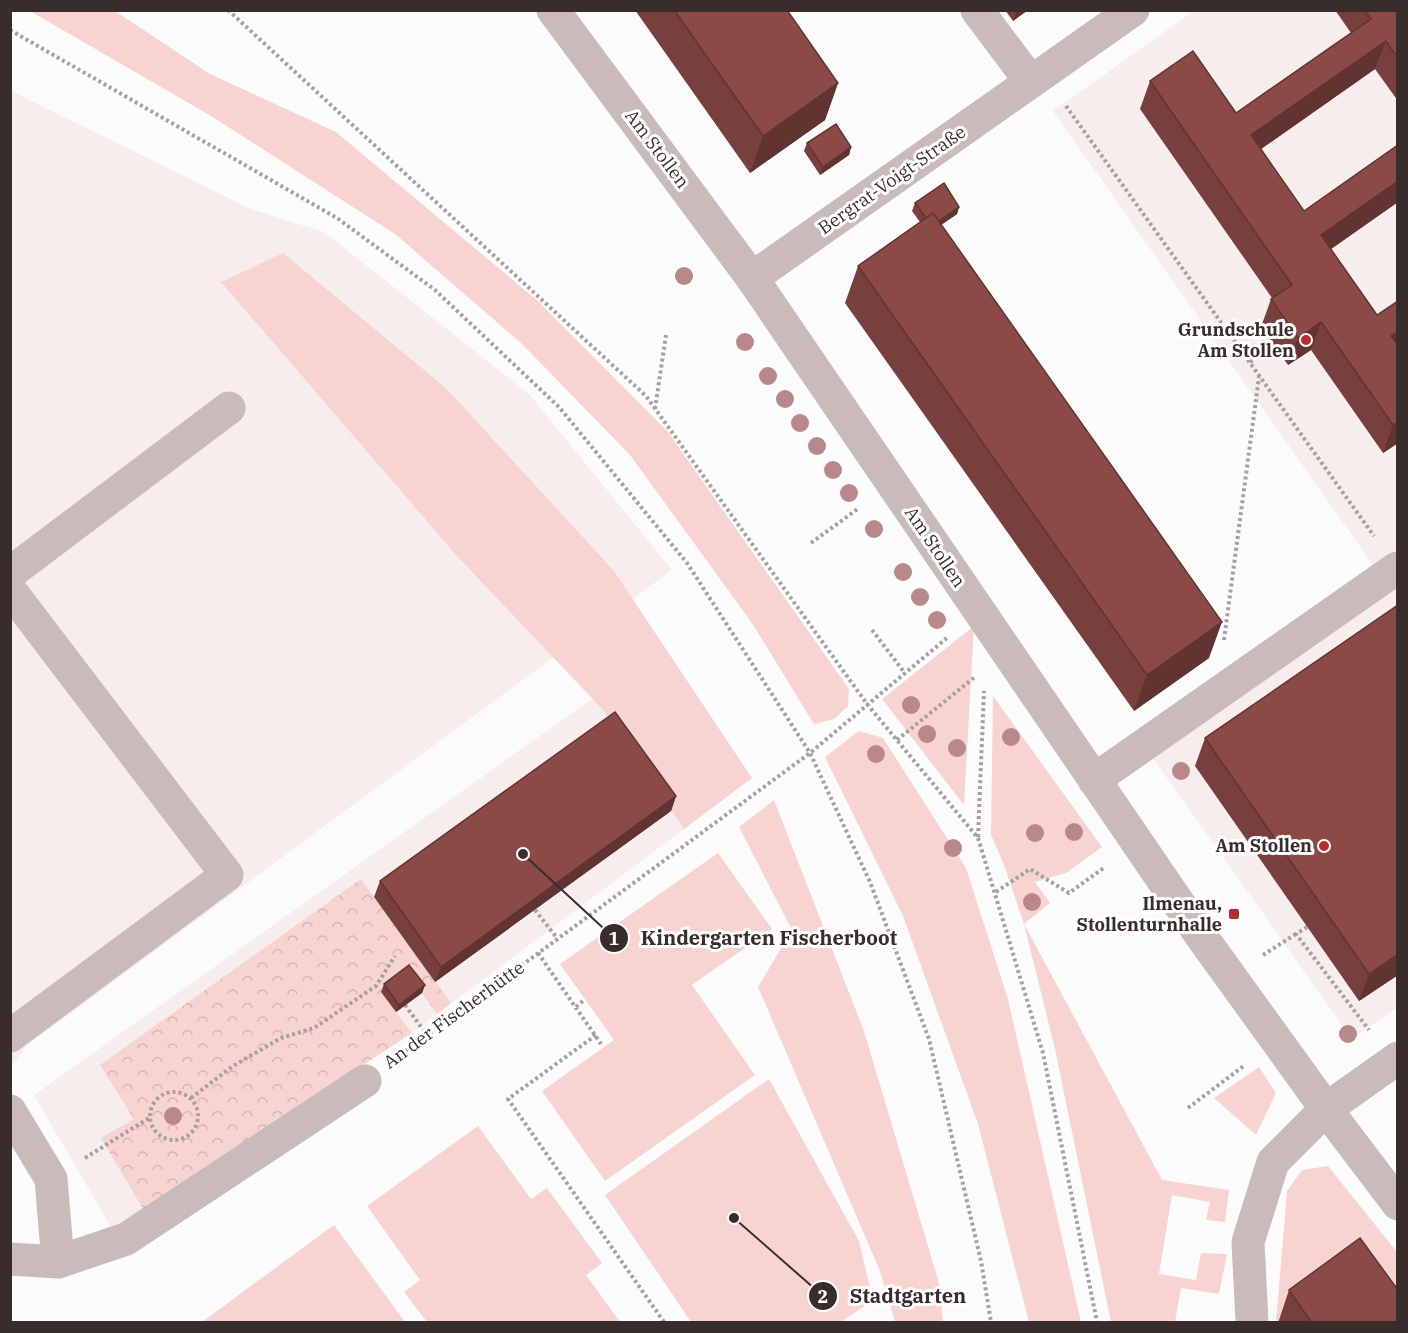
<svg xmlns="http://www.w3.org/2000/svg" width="1408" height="1333" font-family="'IBM Plex Serif',serif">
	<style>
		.built { fill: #f6edec }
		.green { fill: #f8d4d1 }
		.park { fill: url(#park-crowns) }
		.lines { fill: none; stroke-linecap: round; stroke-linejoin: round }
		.path { stroke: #a6a1a0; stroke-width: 4; stroke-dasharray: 3 3; stroke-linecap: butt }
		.minor { stroke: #c8bbb9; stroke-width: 33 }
		.tree { fill: #b88988 }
		.wall { fill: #78403c }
		.shaded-wall { fill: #613431 }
		.building { fill: #8b4a46; stroke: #613431; stroke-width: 1.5 }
		.poi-dot { fill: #b9292e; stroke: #fff; stroke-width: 2 }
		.labels { text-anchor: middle; stroke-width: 6; stroke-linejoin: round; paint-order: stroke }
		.street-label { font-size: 18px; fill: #392d2c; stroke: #fff }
		.poi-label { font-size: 18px; font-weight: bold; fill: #392d2c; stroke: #fff; text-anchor: end }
		.leader { fill: none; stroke: #392d2c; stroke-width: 2 }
		.callout-dot { fill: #392d2c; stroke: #fff; stroke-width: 2 }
		.mark-label { font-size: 18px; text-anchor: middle; font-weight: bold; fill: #fff }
		.callout-label { font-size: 20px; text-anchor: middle; font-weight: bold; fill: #392d2c; stroke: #fff; stroke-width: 6; stroke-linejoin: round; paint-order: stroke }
	</style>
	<defs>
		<pattern id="park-crowns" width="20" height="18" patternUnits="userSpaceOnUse" patternTransform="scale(1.5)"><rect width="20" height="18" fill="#f8d4d1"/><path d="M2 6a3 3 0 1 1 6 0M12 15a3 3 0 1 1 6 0" fill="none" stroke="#d5b6b4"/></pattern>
	</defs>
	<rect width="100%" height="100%" fill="#fbfbfb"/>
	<path class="built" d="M 1194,11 L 1397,11 L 1398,1007 L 1352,1039 L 1136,734 L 1375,568 L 1053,111 Z
		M 11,91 L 251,209 L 324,232 L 529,394 L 672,570 L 26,1046 L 11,1067 Z
		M 613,684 L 704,814 L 412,1033 L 143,1209 L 111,1227 L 34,1095 Z"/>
	<path class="green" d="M 30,11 L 115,11 L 210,74 L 336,132 L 538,301 L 668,432 L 849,689 L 848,706 L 834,719 L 814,724 L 752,623 L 630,455 L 522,344 L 395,234 L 211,116 Z
		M 283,253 L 447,389 L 614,571 L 752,778 L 684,829 L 604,711 L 457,556 L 221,282 Z
		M 974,626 L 964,805 L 882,699 Z
		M 993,696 L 1102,847 L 1066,873 L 1035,882 L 1050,903 L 1024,924 L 1162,1180 L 1229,1190 L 1225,1222 L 1206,1220 L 1210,1202 L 1172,1195 L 1159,1274 L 1196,1280 L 1201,1253 L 1227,1254 L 1219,1294 L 1181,1288 L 1175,1322 L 1111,1322 L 1055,1049 L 1024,924 L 1004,865 L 991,835 Z
		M 859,731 L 883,738 L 966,868 L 1008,999 L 1081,1322 L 1029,1322 L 978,1124 L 903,916 L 825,757 Z
		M 774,800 L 864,1031 L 939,1283 L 943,1322 L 895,1322 L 880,1271 L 758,987 L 792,930 L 739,827 Z
		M 718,853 L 772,929 L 692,985 L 755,1075 L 605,1181 L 542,1091 L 614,1040 L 560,964 Z
		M 1259,1067 L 1276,1093 L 1256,1135 L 1214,1098 Z
		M 769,1079 L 859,1241 L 873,1300 L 841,1322 L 691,1322 L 605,1195 Z
		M 478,1126 L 531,1199 L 547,1188 L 602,1263 L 586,1275 L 620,1322 L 427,1322 L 404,1292 L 420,1280 L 367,1206 Z
		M 1328,1166 L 1397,1252 L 1397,1322 L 1276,1322 L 1287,1191 L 1302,1170 Z
		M 334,1225 L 405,1322 L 202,1322 Z"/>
	<path class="park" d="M 361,879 L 451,1003 L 437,1014 L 422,993 L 381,992 L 412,1033 L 143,1209 L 101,1138 L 134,1119 L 100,1065 Z"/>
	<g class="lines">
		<path class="path" d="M 228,10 L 646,396 L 867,704 L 978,838 L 1043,1053 L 1097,1322
			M 10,30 L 337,218 L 435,290 L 559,407 L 687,563 L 810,753 L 870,882 L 929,1039 L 981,1261 L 991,1322
			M 1066,106 L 1374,536
			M 1250,362 L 1274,345
			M 655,409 L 666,335
			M 811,543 L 859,508
			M 872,630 L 904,672
			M 1224,640 L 1259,377
			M 897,740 L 976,676
			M 978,837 L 984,691
			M 996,892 L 1030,869 L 1069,893 L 1105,867
			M 535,910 L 557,938
			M 1307,927 L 1296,934 L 1369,1030
			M 538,953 L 601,1044
			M 1263,955 L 1296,934
			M 405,1005 L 427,1035
			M 576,1007 L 583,1001
			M 596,1035 L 508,1099 L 664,1322
			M 396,1058 L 810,753 L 948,637
			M150 1116a24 24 0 1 1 48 0a24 24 0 1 1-48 0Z
			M 191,1098 L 233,1066 L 281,1038 L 314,1028 L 376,986 L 395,956
			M 1188,1108 L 1245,1065
			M 85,1158 L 149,1118"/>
		<path class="minor" d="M 553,10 L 752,278 L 1199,933 L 1326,1109 L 1398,1204
			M 977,10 L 1031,82
			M 752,278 L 1133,10
			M 10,573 L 229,408
			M 10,590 L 227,875 L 10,1036
			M 1094,780 L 1397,568
			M 10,1111 L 51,1179 L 58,1262
			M 10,1259 L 58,1262 L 126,1239 L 365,1081
			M 1252,1322 L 1248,1242 L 1273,1162 L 1326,1109 L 1398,1058"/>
	</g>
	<g class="tree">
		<circle cx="684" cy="276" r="9"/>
		<circle cx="745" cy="342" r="9"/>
		<circle cx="768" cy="376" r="9"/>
		<circle cx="785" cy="399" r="9"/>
		<circle cx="800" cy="423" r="9"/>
		<circle cx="817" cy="446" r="9"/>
		<circle cx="833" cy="470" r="9"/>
		<circle cx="849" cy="493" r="9"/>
		<circle cx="874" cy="529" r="9"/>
		<circle cx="903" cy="572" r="9"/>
		<circle cx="920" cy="597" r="9"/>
		<circle cx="937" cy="620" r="9"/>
		<circle cx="911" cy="705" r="9"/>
		<circle cx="927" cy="734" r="9"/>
		<circle cx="1011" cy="737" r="9"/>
		<circle cx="957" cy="748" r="9"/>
		<circle cx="876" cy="754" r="9"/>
		<circle cx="1181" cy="771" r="9"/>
		<circle cx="1074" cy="832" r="9"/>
		<circle cx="1035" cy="833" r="9"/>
		<circle cx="953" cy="848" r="9"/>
		<circle cx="1032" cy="902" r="9"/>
		<circle cx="1348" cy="1034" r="9"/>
		<circle cx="173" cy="1116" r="9"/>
	</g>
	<path class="wall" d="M 635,10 L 787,10 L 838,83 L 825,120 L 750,173 Z
		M 1005,10 L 1028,10 L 1013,21 Z
		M 1335,10 L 1398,10 L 1398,101 L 1375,69 L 1261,149 L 1304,211 L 1398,145 L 1398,202 L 1331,249 L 1377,315 L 1398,301 L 1398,443 L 1383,453 L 1311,350 L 1288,365 L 1261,327 L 1271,299 L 1272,298 L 1140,109 L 1150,81 L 1236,113 L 1351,33 Z
		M 807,143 L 851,147 L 849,155 L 820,175 L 804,151 Z
		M 915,203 L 959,207 L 957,214 L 941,225 L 1209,658 L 1134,711 L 845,303 L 858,266 L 920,222 L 912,211 Z
		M 1398,605 L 1398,975 L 1359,1001 L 1195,766 L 1205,738 Z
		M 676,796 L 671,811 L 435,982 L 374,897 L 380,881 Z
		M 384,984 L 425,985 L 422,993 L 396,1012 L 381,992 Z
		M 1289,1290 L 1398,1323 L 1278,1323 Z"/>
	<path class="shaded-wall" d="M 1017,10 L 1028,10 L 1013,21 Z
		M 1386,41 L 1375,69 L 1241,163 L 1251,135 Z
		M 838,83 L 825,120 L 750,173 L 763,136 Z
		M 851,147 L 849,155 L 820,175 L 823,167 Z
		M 1398,181 L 1398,202 L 1311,263 L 1321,235 Z
		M 959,207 L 957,214 L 928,234 L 931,226 Z
		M 1321,322 L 1311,350 L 1288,365 L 1298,338 Z
		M 1398,332 L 1398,352 L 1391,336 Z
		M 1398,422 L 1398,443 L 1383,453 L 1393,425 Z
		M 1222,622 L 1209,658 L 1134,711 L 1147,675 Z
		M 676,796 L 671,811 L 435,982 L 441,967 Z
		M 1398,954 L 1398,975 L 1359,1001 L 1369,974 Z
		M 425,985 L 422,993 L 396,1012 L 399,1005 Z"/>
	<path class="building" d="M 674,10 L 787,10 L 838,83 L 763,136 Z
		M 1364,10 L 1398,10 L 1398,58 L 1386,41 L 1251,135 L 1304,211 L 1398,145 L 1398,181 L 1321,235 L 1377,315 L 1398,301 L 1398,332 L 1391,336 L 1398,345 L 1398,422 L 1393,425 L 1321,322 L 1298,338 L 1271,299 L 1292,285 L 1150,81 L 1193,51 L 1236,113 L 1371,19 Z
		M 836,124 L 851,147 L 823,167 L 807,143 Z
		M 944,183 L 959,207 L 939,221 L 933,213 L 926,218 L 915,203 Z
		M 933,213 L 1222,622 L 1147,675 L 858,266 Z
		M 1398,605 L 1398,954 L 1369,974 L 1205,738 Z
		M 615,712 L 676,796 L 441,967 L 380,881 Z
		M 409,965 L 425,985 L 399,1005 L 384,984 Z
		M 1360,1238 L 1398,1290 L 1398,1323 L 1312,1323 L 1289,1290 Z"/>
	<g class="poi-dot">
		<circle cx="1306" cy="340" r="6"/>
		<circle cx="1324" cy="846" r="6"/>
		<rect x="1228" y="908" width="12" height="12" rx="3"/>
	</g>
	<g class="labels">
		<g class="street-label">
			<text transform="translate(657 149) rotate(53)" y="6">Am Stollen</text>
			<text transform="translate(892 180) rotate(-35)" y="6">Bergrat-Voigt-Straße</text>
			<text transform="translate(935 547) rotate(56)" y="6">Am Stollen</text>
			<text transform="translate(454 1015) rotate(-36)" y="6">An der Fischerhütte</text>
		</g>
		<g class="poi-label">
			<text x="1294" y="336">Grundschule<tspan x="1294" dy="21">Am Stollen</tspan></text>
			<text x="1312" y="852">Am Stollen</text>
			<text x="1222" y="910">Ilmenau,<tspan x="1222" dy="21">Stollenturnhalle</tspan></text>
		</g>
	</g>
	<path class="leader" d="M523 854L614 938M734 1218L823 1296"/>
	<g class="callout-dot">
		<circle cx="523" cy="854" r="6"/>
		<circle cx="734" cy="1218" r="6"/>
		<circle cx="614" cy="938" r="15"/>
		<circle cx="823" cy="1296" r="15"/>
	</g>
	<g class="mark-label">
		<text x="614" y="945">1</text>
		<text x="823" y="1303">2</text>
	</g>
	<g class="callout-label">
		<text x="769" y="945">Kindergarten Fischerboot</text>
		<text x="908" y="1303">Stadtgarten</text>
	</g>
	<rect width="1408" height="1333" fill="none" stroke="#392d2c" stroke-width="24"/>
</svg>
